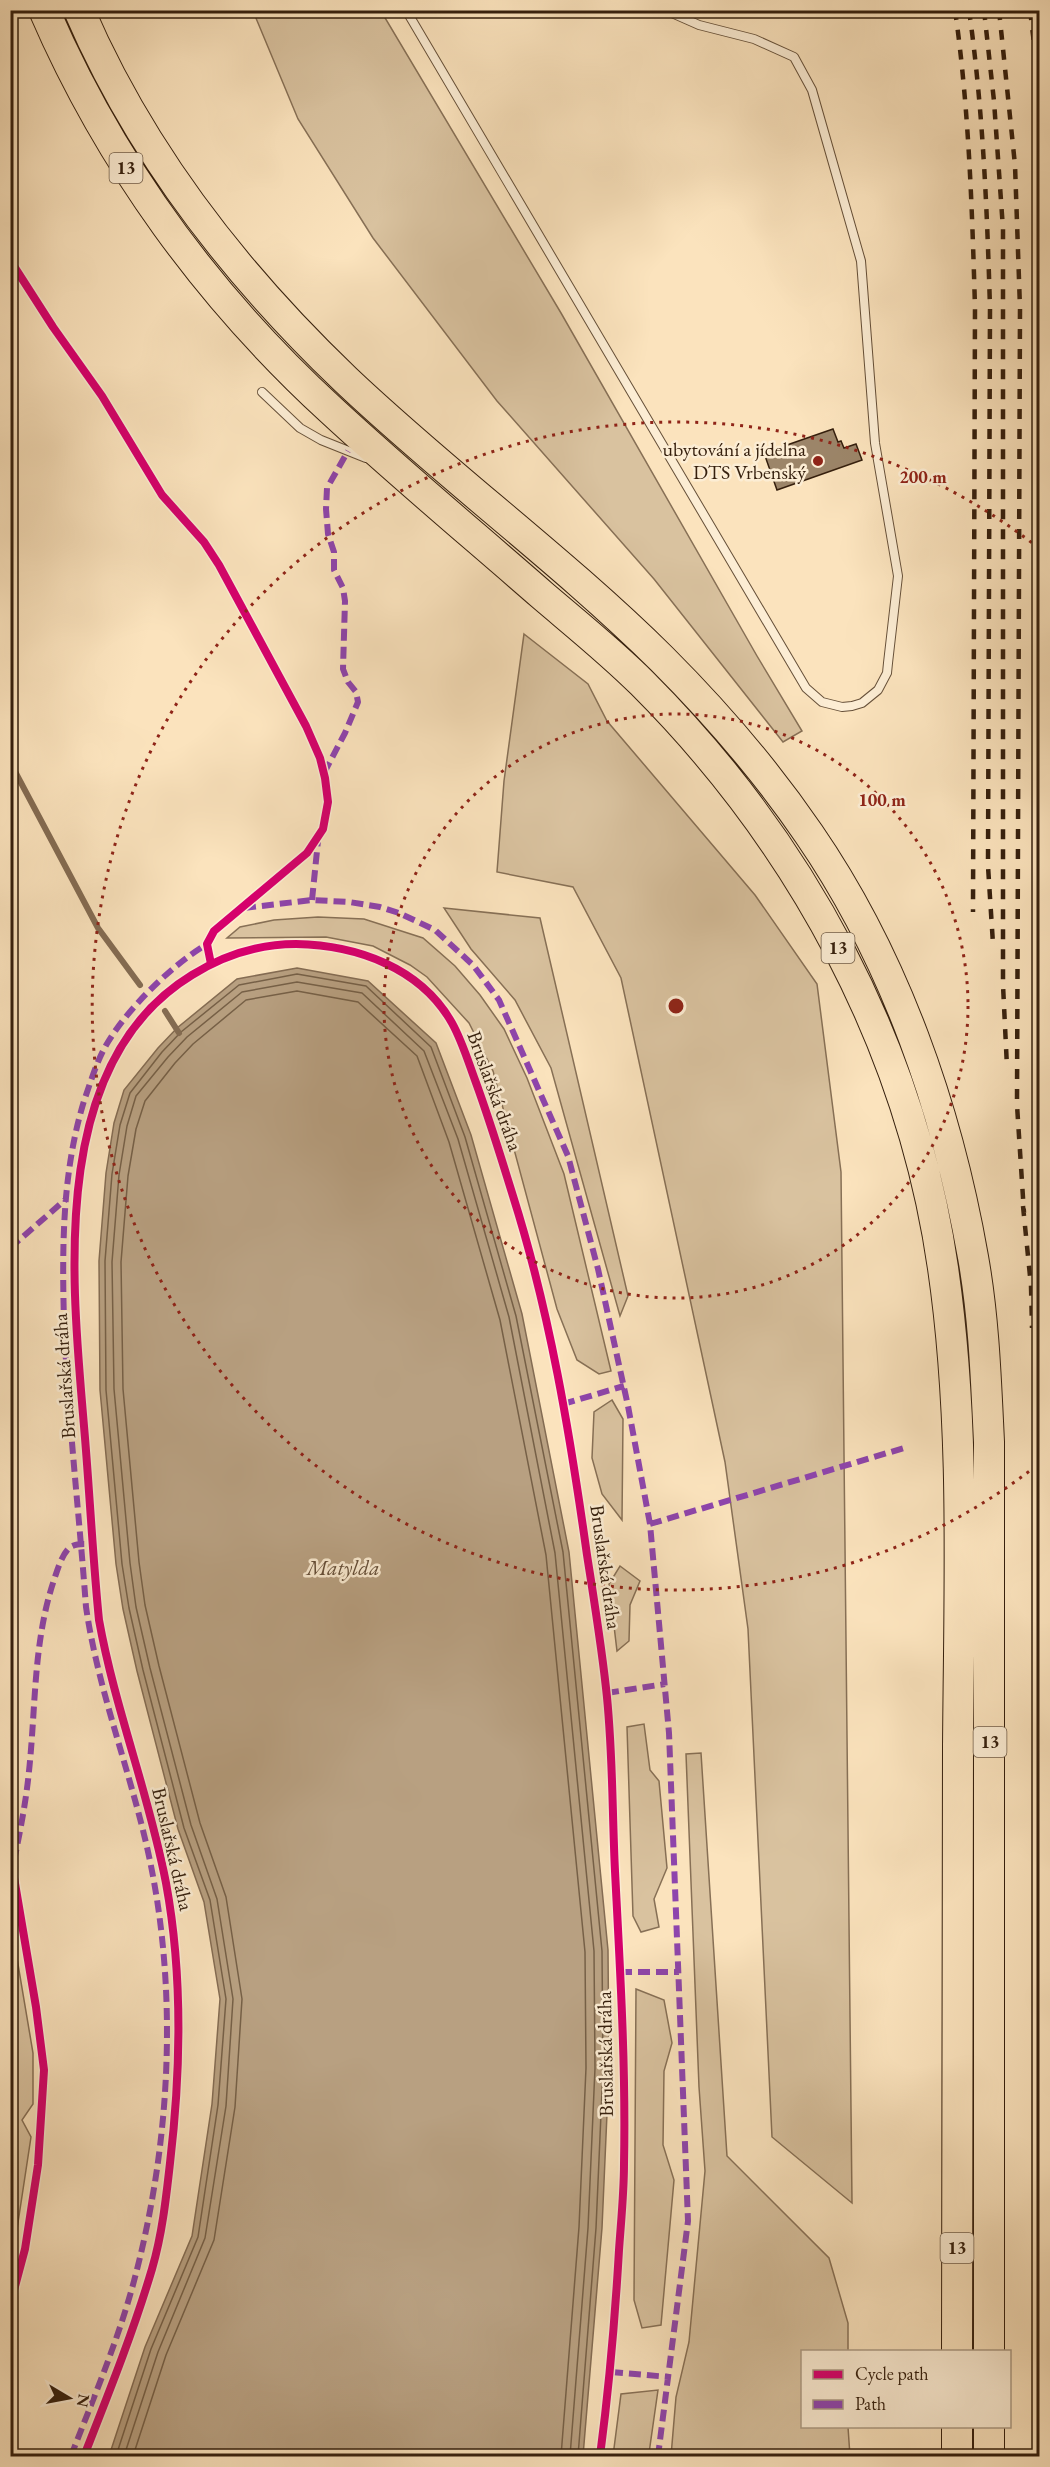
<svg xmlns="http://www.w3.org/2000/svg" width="1050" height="2467" font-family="'EB Garamond',serif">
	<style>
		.green { fill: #d9c29f; stroke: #877056; stroke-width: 1.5 }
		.water { fill: #b8a081; stroke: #846c53; stroke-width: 1.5 }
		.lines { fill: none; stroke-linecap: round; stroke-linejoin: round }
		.shore { stroke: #766047; stroke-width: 1.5 }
		.stream { stroke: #846c53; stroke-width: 6 }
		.building { fill: #9c8569; stroke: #351f0d; stroke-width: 1.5 }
		.lane-casing { stroke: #665039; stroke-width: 10 }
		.highway-casing { stroke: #351f0d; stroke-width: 32 }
		.lane { stroke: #fcedd4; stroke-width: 8 }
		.highway { stroke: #fbe3bd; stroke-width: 30 }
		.rail { stroke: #351f0d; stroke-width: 4.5; stroke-dasharray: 10 10; stroke-linecap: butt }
		.quiet { stroke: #8e44ad; stroke-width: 6; stroke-dasharray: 12 6; stroke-linecap: butt }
		.cycleway-casing { stroke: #fcedd4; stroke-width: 11 }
		.cycleway { stroke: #d6006c; stroke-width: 8 }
		.ring { fill: none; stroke: #8f2418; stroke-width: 3; stroke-dasharray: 3 6 }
		.poi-dot { fill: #8f2418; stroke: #fcedd4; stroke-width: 2 }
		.labels { text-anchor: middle; stroke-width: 5; stroke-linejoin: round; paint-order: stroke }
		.shield { fill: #fcedd4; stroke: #715d49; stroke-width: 1.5 }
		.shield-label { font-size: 18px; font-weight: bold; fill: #351f0d }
		.poi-label { font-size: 20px; fill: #351f0d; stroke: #fcedd4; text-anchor: end }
		.street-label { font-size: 20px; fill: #351f0d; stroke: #fcedd4 }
		.water-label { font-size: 21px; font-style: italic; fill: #634c36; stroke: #fcedd4 }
		.centre { fill: #8f2418; stroke: #fcedd4; stroke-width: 3 }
		.ring-label { font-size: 18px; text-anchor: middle; font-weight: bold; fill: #8f2418; stroke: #fcedd4; stroke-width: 5; stroke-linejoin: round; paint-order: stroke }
	</style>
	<rect width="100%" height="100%" fill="#fbe3bd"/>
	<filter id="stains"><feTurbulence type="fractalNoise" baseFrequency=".00333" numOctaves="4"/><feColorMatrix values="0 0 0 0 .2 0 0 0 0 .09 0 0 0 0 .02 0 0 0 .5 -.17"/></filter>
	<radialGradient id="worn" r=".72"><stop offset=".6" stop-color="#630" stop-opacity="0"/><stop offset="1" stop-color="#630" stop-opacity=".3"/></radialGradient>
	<path class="green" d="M 253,11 L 381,11 L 561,313 L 757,656 L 802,731 L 783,742 L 654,579 L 497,401 L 373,238 L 298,119 Z
		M 524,634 L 588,684 L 607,721 L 755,895 L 817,984 L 841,1172 L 852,2203 L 772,2137 L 748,1629 L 725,1462 L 621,978 L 573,887 L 497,872 L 504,781 Z
		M 444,908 L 540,918 L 628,1296 L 620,1316 L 551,1068 L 515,1000 L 471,949 Z
		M 318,917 L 364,919 L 423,938 L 455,966 L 480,995 L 504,1029 L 527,1078 L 564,1174 L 611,1371 L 599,1374 L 577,1360 L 557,1309 L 493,1071 L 469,1023 L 427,977 L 410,965 L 373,946 L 326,937 L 227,938 L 240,927 L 274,920 Z
		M 612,1400 L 623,1419 L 622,1520 L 602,1494 L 592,1458 L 594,1412 Z
		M 620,1566 L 640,1581 L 630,1605 L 629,1641 L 617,1651 L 609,1584 Z
		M 644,1724 L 650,1770 L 659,1781 L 667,1868 L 654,1899 L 659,1927 L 641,1932 L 633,1916 L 627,1727 Z
		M 701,1753 L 727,2156 L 829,2258 L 848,2323 L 848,2351 L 802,2352 L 802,2426 L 848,2427 L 850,2456 L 671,2456 L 676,2397 L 689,2342 L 705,2171 L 699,2087 L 686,1754 Z
		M 10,1917 L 33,2053 L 33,2104 L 22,2120 L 31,2137 L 17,2229 L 11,2254 Z
		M 636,1989 L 664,2000 L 672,2043 L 664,2071 L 663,2145 L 674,2180 L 661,2325 L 642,2328 L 634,2300 Z
		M 658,2390 L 649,2453 L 644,2456 L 613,2456 L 621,2394 Z"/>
	<path class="water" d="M 297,968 L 368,981 L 436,1043 L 471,1135 L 522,1314 L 569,1552 L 608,1950 L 609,2068 L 602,2228 L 583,2456 L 109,2456 L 145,2347 L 192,2236 L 212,2104 L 220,1999 L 204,1902 L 178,1829 L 137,1671 L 123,1609 L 116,1564 L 100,1390 L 99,1261 L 106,1173 L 114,1123 L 124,1090 L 158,1048 L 177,1028 L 237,979 Z"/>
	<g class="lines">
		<path class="shore" d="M 116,2456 L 151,2349 L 198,2237 L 218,2105 L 226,1999 L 210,1900 L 184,1828 L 143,1670 L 129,1608 L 122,1564 L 106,1390 L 105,1261 L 112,1174 L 120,1125 L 130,1093 L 162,1052 L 181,1032 L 239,985 L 297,974 L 366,986 L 431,1047 L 465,1137 L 516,1316 L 563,1552 L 602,1951 L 603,2068 L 596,2228 L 578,2456
			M 124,2456 L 158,2352 L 205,2238 L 226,2106 L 233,1999 L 217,1899 L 191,1825 L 150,1668 L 136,1607 L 130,1563 L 114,1389 L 112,1262 L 119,1175 L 127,1126 L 136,1096 L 168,1057 L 187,1037 L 242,992 L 297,982 L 362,993 L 424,1051 L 458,1139 L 509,1317 L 555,1553 L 594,1951 L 595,2068 L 588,2228 L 570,2456
			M 133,2456 L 166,2355 L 214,2240 L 235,2107 L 242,1999 L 226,1897 L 200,1823 L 159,1666 L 145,1605 L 139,1562 L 123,1389 L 121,1262 L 128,1176 L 136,1129 L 145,1101 L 175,1063 L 193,1044 L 246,1000 L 297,991 L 358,1002 L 417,1056 L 449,1142 L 500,1320 L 546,1555 L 585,1952 L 586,2068 L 579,2227 L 561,2456"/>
		<path class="stream" d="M 10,762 L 98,928 L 140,985
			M 165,1011 L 179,1033"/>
	</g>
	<path class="building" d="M 833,429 L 838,442 L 841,441 L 844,448 L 856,444 L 862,460 L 777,490 L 764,453 Z"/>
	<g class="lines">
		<defs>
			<path id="lane" d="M 406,10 L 806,688 L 822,702 L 842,707 L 852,706 L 862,703 L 878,690 L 887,673 L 888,663 L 898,576 L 875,443 L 861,261 L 812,90 L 794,57 L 754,39 L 699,25 L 665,10
				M 262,392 L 300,428 L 321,440 L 366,458"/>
			<path id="highway" d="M 44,10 C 110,163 209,298 331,410 C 399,473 471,533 542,595 C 576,624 611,652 642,683 C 801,842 911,1045 943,1268 C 966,1425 959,1591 958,1749 C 958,1950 958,2151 957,2352
				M 79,10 C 140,152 234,273 345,379 C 447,476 562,560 662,659 C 716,713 766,771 809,834 C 895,959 947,1109 973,1257 C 984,1318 986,1381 989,1442 L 989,2352
				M 957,2456 L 957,2426
				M 989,2456 L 989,2426"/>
		</defs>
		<use href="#lane" class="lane-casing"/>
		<use href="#highway" class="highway-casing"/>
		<use href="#lane" class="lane"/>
		<use href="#highway" class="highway"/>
		<path class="rail" d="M 955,10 C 969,108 972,208 975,307 L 973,912
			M 969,10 C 983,109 987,208 990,308 L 988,866 L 993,944
			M 984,10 L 994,101 L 1003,229 L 1003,985 L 1007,1067
			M 999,10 L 1015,165 L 1020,308 L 1017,1105 L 1024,1213
			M 1030,10 L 1040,93
			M 1023,1206 L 1031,1286 L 1032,1328"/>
		<path class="quiet" d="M 324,773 L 345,733 L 358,702 L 356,692 L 348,682 L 343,669 L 345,601 L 343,588 L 334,570 L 334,552 L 328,534 L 326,509 L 327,488 L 348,451
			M 312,900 L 318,841
			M 244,908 L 312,900 L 349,902 L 380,907 L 399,913 L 435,930 L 473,965 L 499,1000 L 568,1156 L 598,1269 L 628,1406 L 650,1524 L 669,1733 L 688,2221 L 658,2456
			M 10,1248 L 65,1200
			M 563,1404 L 624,1386
			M 650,1524 L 904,1448
			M 607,1693 L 665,1684
			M 14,1861 C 20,1832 26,1802 29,1771 C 36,1706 33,1640 55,1577 C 58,1568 62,1555 69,1548 C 74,1544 81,1544 87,1544
			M 620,1972 L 679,1972
			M 611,2372 L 669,2377
			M 71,2456 C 93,2399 118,2341 134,2281 C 169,2150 178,2005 152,1871 C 135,1782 99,1697 86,1607 C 79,1512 68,1417 64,1322 C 62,1247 62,1173 84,1101 C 91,1081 97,1060 108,1042 C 129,1007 172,965 207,944"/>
		<defs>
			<path id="cycleway" d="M 10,260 L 53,327 L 102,396 L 162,495 L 204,542 L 219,565 L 306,726 L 320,758 L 325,778 L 328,802 L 323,829 L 307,853 L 214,931 L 207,944 L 211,964
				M 10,1854 L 36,2007 L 44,2070 L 38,2165 L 25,2249 L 10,2305
				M 84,2456 C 108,2395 133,2333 152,2269 C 162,2235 166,2199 170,2163 C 181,2070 183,1975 166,1883 C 149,1794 115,1709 99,1620 C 93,1560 90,1499 85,1438 C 73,1291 44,1065 192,975 C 224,955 259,944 296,944 C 357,945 421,968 452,1023 C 462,1041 468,1061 475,1080 C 489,1118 501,1157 513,1196 C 550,1313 570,1434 587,1555 C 594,1599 601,1643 606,1688 C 613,1748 612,1810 615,1871 C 620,1968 626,2067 624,2164 C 624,2193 621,2221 619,2250 C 615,2319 609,2388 600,2456"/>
		</defs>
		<use href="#cycleway" class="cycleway-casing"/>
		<use href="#cycleway" class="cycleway"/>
	</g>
	<g class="ring">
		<circle cx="676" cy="1006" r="292"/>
		<path d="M1036 1466A584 584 0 1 1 1036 546"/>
	</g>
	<circle class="poi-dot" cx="818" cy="461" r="6"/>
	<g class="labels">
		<g class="shield">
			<rect x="109.5" y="153" width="33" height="30" rx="4.5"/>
			<rect x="821.5" y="933" width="33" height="30" rx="4.5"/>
			<rect x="973.5" y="1727" width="33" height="30" rx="4.5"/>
			<rect x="940.5" y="2233" width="33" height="30" rx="4.5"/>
		</g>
		<g class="shield-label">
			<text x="126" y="174">13</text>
			<text x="838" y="954">13</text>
			<text x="990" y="1748">13</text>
			<text x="957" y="2254">13</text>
		</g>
		<g class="poi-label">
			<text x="806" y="456">ubytování a jídelna<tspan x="806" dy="23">DTS Vrbenský</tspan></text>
		</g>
		<g class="street-label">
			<text transform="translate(495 1091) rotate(70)" y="7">Bruslařská dráha</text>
			<text transform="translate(64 1376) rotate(-94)" y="7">Bruslařská dráha</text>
			<text transform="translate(606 1567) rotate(82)" y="7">Bruslařská dráha</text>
			<text transform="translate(173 1849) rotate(77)" y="7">Bruslařská dráha</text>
			<text transform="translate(605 2054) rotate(-91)" y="7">Bruslařská dráha</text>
		</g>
		<g class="water-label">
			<text x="343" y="1575">Matylda</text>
		</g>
	</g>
	<circle cx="676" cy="1006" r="9" class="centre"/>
	<g class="ring-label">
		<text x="923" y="483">200 m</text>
		<text x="882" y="806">100 m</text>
	</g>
	<rect width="1050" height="2467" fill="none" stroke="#fbe3bd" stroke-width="36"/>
	<rect x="12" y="12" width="1026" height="2443" fill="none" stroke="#351f0d" stroke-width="3"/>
	<rect x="18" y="18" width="1014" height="2431" fill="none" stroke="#351f0d" stroke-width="1.5"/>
	<rect x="801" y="2350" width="210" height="78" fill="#fcedd4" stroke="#ac9b84" stroke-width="1.5"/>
	<rect x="813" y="2370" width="30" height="9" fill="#d6006c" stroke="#ac9b84" stroke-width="1.5"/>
	<text x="855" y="2380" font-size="18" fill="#351f0d">Cycle path</text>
	<rect x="813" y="2400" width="30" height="9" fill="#8e44ad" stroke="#ac9b84" stroke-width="1.5"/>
	<text x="855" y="2410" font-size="18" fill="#351f0d">Path</text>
	<g transform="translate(69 2398) rotate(100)" stroke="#fcedd4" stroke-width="4.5" paint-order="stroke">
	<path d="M0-4.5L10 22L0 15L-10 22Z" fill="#351f0d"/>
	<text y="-9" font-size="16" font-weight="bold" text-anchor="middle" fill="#351f0d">N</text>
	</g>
	<rect width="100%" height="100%" filter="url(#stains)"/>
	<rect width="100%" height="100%" fill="url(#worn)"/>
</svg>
